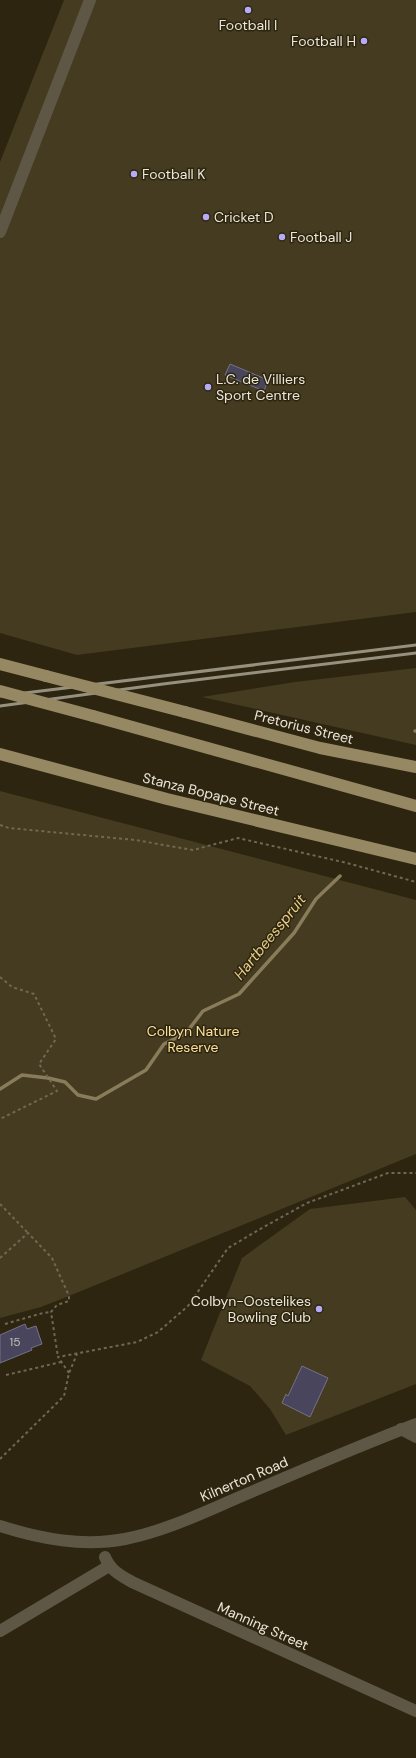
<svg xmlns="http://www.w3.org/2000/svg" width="416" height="1758" font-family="'DM Sans',sans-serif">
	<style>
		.green { fill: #443b20 }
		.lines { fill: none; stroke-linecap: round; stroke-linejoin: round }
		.stream { stroke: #887c5a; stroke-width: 3.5 }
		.building { fill: #49455c; stroke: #747189 }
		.path { stroke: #6f6854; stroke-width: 2; stroke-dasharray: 3 3; stroke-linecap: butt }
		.minor { stroke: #5e5746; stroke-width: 12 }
		.major { stroke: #958863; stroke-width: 12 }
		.rail { stroke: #96907e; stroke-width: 3 }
		.major-bridge { stroke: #958863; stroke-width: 12 }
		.poi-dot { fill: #b7abf7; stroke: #2d250f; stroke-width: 1.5 }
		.labels { text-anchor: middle; stroke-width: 3; stroke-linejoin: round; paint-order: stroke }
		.number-label { font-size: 12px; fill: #c2beb9 }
		.poi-label { font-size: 14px; fill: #ebe6d8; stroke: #2d250f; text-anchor: start }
		.street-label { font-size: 14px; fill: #ebe6d8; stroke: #2d250f }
		.park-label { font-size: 14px; fill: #fae09a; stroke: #2d250f }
		.water-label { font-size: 15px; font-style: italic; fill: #e8cf89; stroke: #2d250f }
	</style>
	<rect width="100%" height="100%" fill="#2d250f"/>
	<path class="green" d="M 64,0 L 416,0 L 416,612 L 77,655 L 0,633 L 0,162 Z
		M 416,668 L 416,745 L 202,697 L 295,682 Z
		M 0,791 L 416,900 L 416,1154 L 69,1296 L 41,1307 L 0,1318 Z
		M 405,1197 L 416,1210 L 416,1384 L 286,1435 L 270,1409 L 250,1386 L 201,1360 L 242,1258 L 310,1209 Z"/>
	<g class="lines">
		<path class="stream" d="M 415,731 L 416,731
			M 0,1089 L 22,1075 L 48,1078 L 65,1082 L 78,1095 L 96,1099 L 146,1070 L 164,1044 L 186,1033 L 203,1011 L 239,994 L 294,933 L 316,899 L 340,876"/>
	</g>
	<path class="building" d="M 230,364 L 268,380 L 264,391 L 225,375 Z
		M 25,1324 L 27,1329 L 36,1326 L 42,1344 L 31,1348 L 32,1350 L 0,1363 L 0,1335 Z
		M 302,1366 L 328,1378 L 310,1417 L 282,1403 L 286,1394 L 288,1396 Z"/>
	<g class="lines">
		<path class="path" d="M 0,825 L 9,828 L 135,840 L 193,850 L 238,838 L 347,863 L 416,882
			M 0,977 L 12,987 L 34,994 L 56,1039 L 39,1064 L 57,1091 L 0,1119
			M 0,1204 L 28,1233
			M 0,1258 L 28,1233 L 52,1258 L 69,1296 L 69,1301 L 57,1305 L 51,1312 L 58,1357
			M 5,1324 L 43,1313 L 51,1312
			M 69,1373 L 58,1357 L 137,1342 L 158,1332 L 188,1306 L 228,1248 L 262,1228 L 307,1203 L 388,1173 L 416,1173
			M 6,1375 L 61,1362
			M 0,1459 L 64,1396 L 69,1373 L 77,1354"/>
		<path class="minor" d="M 0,232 L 90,0
			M 401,1429 L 416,1437
			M 0,1526 C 41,1539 83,1547 125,1539 C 166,1531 204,1512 242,1496 C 300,1471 358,1446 416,1424
			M 105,1557 C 110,1570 120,1575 132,1582 L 416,1711
			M 0,1631 L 109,1566"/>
		<path class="major" d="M 0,664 L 46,676
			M 185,712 L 320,748 L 416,767
			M 93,716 L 416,806
			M 0,754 L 167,799 L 416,859"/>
		<path class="rail" d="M 0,696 L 416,645
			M 0,706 L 163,684 L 416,653"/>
		<path class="major-bridge" d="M 46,676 L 185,712
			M 0,691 L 93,716"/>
	</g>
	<g class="poi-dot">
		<circle cx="248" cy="10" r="4"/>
		<circle cx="364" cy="41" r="4"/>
		<circle cx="134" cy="174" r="4"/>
		<circle cx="206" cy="217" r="4"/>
		<circle cx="282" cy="237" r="4"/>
		<circle cx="208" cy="387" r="4"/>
		<circle cx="319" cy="1309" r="4"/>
	</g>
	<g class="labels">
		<g class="number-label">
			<text x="15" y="1346">15</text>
		</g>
		<g class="poi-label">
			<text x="248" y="30" text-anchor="middle">Football I</text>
			<text x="356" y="46" text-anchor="end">Football H</text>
			<text x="142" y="179">Football K</text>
			<text x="214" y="222">Cricket D</text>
			<text x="290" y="242">Football J</text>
			<text x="216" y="384">L.C. de Villiers<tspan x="216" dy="16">Sport Centre</tspan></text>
			<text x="311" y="1306" text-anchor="end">Colbyn-Oostelikes<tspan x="311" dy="16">Bowling Club</tspan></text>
		</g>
		<g class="street-label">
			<text transform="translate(304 727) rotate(14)" y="5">Pretorius Street</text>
			<text transform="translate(211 794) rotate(14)" y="5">Stanza Bopape Street</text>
			<text transform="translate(244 1479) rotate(-23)" y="5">Kilnerton Road</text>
			<text transform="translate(263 1626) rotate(24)" y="5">Manning Street</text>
		</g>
		<g class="park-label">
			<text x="193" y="1036">Colbyn Nature<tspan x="193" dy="16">Reserve</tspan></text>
		</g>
		<g class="water-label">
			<text transform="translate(270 937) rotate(-51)" y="5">Hartbeesspruit</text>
		</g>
	</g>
</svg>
